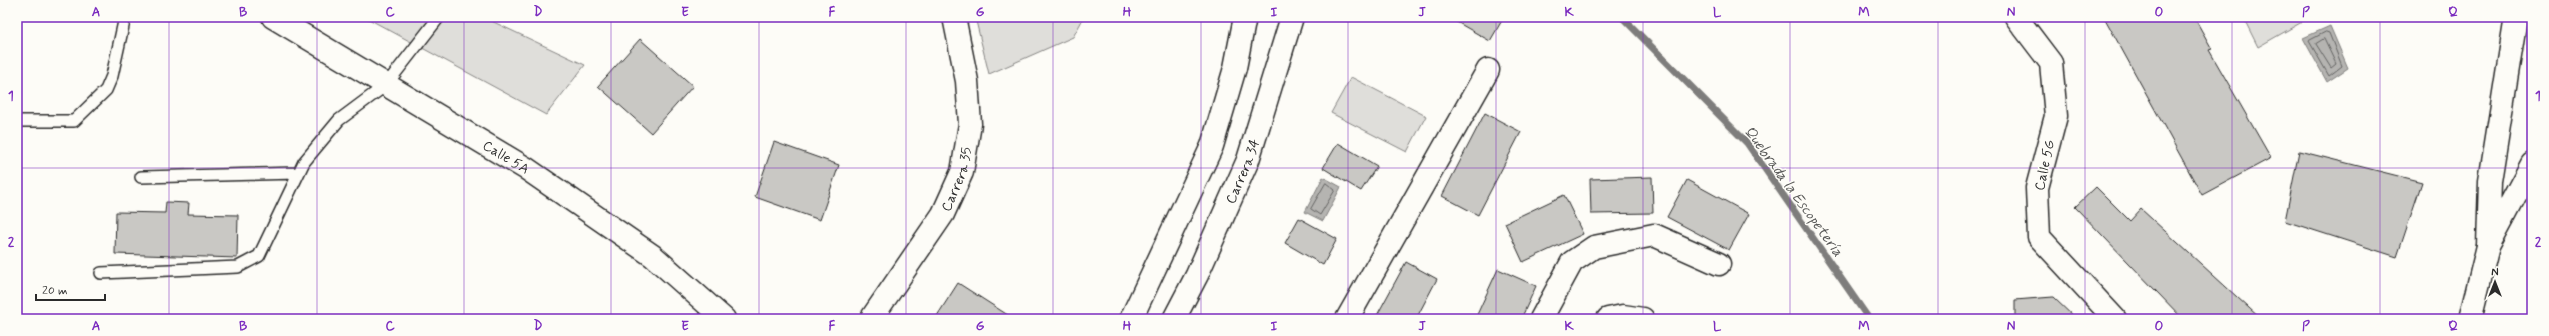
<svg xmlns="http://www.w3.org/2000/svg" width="2549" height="336" font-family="Mynerve,sans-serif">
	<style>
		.green { fill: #dfdeda; stroke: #858482 }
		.water { fill: #b5b4b1; stroke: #7e7d7b }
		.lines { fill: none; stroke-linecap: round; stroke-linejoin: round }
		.shore { stroke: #626261; stroke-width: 1 }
		.stream { stroke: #7e7d7b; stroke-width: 7 }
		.building { fill: #c9c8c4; stroke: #2b2b2b }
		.lane-casing { stroke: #2b2b2b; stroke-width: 14 }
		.street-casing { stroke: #2b2b2b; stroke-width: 25 }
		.secondary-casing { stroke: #2b2b2b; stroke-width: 25 }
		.lane { stroke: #fdfcf7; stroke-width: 11 }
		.street { stroke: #fdfcf7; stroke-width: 22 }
		.secondary { stroke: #fdfcf7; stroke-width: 22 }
		.grid { fill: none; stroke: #7b2cbf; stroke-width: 1; stroke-opacity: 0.55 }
		.labels { text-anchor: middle; stroke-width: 3; stroke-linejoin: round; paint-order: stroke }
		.street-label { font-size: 14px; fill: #2b2b2b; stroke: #fdfcf7 }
		.water-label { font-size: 15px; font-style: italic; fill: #5b5b5a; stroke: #fdfcf7 }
		.neatline { fill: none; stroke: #7b2cbf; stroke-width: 1.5 }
		.grid-label { font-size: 13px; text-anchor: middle; font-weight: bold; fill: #7b2cbf }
	</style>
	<rect width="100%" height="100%" fill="#fdfcf7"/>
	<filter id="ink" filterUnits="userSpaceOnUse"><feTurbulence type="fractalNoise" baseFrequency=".025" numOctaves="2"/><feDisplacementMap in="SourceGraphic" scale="8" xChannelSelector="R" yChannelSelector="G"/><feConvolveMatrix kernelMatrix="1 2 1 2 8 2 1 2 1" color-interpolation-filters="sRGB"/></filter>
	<g filter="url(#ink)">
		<path class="green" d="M 365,17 L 483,17 L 585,65 L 546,115 Z
			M 975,17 L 1084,17 L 1073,37 L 989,74 Z
			M 2243,17 L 2299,17 L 2302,22 L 2258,47 Z
			M 1351,77 L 1426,116 L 1407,152 L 1331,113 Z"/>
		<path class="water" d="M 2330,26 L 2348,68 L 2327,82 L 2303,38 Z
			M 1323,177 L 1341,187 L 1323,221 L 1305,212 Z"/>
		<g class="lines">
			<path class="shore" d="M 2326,32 L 2329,33 L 2342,66 L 2329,76 L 2309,41 Z
				M 2324,39 L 2336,64 L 2331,68 L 2316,44 Z
				M 1326,183 L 1335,190 L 1320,215 L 1311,209 Z"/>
			<path class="stream" d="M 1622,17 L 1747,143 L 1869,319"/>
		</g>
		<path class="building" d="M 1448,17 L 1504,17 L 1490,41 Z
			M 2104,17 L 2194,17 L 2212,49 L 2209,50 L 2271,158 L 2202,195 Z
			M 640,39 L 693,86 L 651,133 L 598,86 Z
			M 1485,113 L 1521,132 L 1478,215 L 1442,196 Z
			M 774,142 L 839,165 L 820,220 L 755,197 Z
			M 1338,143 L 1377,166 L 1361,191 L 1323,168 Z
			M 2299,151 L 2422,182 L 2397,257 L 2285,221 Z
			M 1652,177 L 1653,213 L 1591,214 L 1590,179 Z
			M 1687,180 L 1749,214 L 1729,250 L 1667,217 Z
			M 2096,187 L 2130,221 L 2141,209 L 2261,319 L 2183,319 L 2075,207 Z
			M 1564,195 L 1583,234 L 1523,262 L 1505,223 Z
			M 166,202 L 189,203 L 188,214 L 238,215 L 237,258 L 115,254 L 116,212 L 165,213 Z
			M 1299,218 L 1337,239 L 1323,265 L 1285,243 Z
			M 1406,262 L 1437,279 L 1416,319 L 1375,319 Z
			M 1498,269 L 1536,286 L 1521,319 L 1475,319 Z
			M 958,283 L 1014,319 L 935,319 Z
			M 2053,297 L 2076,319 L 2015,319 L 2015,300 Z"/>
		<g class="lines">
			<defs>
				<path id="lane" d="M 17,121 L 74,121 L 106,90 L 112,76 L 125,17
					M 141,177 L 297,173
					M 101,273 L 238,267 L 259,256 L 304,162 L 339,120 L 386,85 L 439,17"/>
				<g id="street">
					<path id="s1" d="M 273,17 L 527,169 L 653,256 L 724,319"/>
					<path d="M 2016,17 L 2051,63 L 2056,116 L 2037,188 L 2039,237 L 2115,319"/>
					<path id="s2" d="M 871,319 L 943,214 L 962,172 L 970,124 L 967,81 L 954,17"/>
					<path d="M 1347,319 L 1488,70"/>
					<path d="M 1541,319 L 1572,262 L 1594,247 L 1654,235 L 1719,264"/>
					<path d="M 1608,319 L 1623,316 L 1643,319"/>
				</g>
				<g id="secondary">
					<path d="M 2488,246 L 2490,181 L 2516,17"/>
					<path d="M 1131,319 L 1212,146 L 1235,68 L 1245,17"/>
					<path id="s3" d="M 1174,319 L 1197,275 L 1248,160 L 1292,17"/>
					<path d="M 2470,319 L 2488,246 L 2532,164"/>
				</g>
			</defs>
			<use href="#lane" class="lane-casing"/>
			<use href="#street" class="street-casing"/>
			<use href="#secondary" class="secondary-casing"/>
			<use href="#lane" class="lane"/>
			<use href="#street" class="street"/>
			<use href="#secondary" class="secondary"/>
		</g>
	</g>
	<path class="grid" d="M 169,17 L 169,319M 317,17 L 317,319M 464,17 L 464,319M 611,17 L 611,319M 759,17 L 759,319M 906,17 L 906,319M 1053,17 L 1053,319M 1201,17 L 1201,319M 1348,17 L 1348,319M 1496,17 L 1496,319M 1643,17 L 1643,319M 1790,17 L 1790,319M 1938,17 L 1938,319M 2085,17 L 2085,319M 2232,17 L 2232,319M 2380,17 L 2380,319M 17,168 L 2532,168"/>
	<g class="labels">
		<g class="street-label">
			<text dy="5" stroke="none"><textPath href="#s1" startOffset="272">Calle 5A</textPath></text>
			<text transform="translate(2044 165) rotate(-78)" y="5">Calle 5G</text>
			<text dy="5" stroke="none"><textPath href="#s3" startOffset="163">Carrera 34</textPath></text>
			<text dy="5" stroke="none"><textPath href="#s2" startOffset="165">Carrera 35</textPath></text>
		</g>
		<g class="water-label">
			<text transform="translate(1794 191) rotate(54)" y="5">Quebrada la Escopetería</text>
		</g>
	</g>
	<rect width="2549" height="336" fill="none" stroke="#fdfcf7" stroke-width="44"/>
	<g transform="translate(2495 282)" stroke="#fdfcf7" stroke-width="3" paint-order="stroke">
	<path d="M0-3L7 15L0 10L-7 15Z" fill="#2b2b2b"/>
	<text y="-6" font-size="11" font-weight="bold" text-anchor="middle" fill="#2b2b2b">N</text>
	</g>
	<path d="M36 294v6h69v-6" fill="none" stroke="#2b2b2b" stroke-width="2"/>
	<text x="42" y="294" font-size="12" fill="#2b2b2b" stroke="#fdfcf7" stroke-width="3" paint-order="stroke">20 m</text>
	<rect x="22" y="22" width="2505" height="292" class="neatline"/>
	<g class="grid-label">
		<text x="96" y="16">A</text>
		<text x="243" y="16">B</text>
		<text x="390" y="16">C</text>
		<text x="538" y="16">D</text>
		<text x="685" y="16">E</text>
		<text x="832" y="16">F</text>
		<text x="980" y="16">G</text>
		<text x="1127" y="16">H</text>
		<text x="1274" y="16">I</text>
		<text x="1422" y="16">J</text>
		<text x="1569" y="16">K</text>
		<text x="1717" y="16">L</text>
		<text x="1864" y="16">M</text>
		<text x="2011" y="16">N</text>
		<text x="2159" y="16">O</text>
		<text x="2306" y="16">P</text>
		<text x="2453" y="16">Q</text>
		<text x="11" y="100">1</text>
		<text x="2538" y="100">1</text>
		<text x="11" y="246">2</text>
		<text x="2538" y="246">2</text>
		<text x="96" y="330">A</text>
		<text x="243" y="330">B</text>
		<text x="390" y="330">C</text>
		<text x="538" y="330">D</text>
		<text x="685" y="330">E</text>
		<text x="832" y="330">F</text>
		<text x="980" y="330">G</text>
		<text x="1127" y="330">H</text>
		<text x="1274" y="330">I</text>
		<text x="1422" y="330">J</text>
		<text x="1569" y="330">K</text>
		<text x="1717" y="330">L</text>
		<text x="1864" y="330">M</text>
		<text x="2011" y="330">N</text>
		<text x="2159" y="330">O</text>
		<text x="2306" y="330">P</text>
		<text x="2453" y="330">Q</text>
	</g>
</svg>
